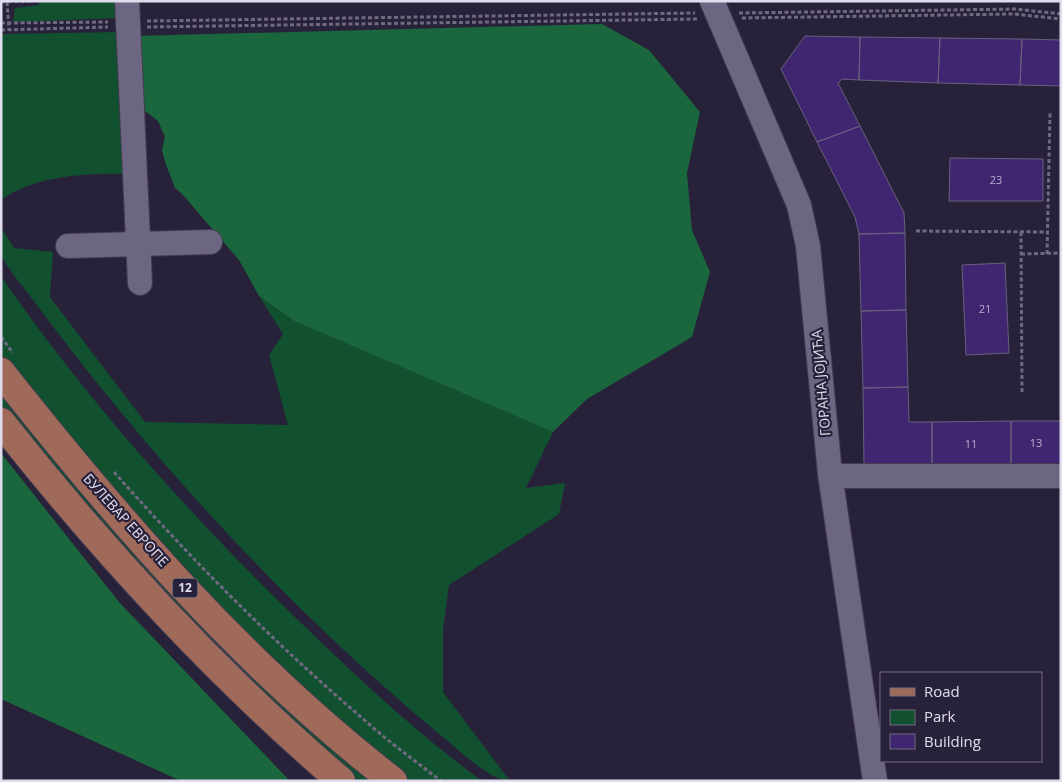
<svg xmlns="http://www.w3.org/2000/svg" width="1062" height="782" font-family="'Open Sans',sans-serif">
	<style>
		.green { fill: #11512f }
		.forest { fill: #1a663d }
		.building { fill: #402671; stroke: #68617e }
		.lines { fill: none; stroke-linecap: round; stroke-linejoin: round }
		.minor-casing { stroke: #433c51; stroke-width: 26 }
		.major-casing { stroke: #433c51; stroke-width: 30 }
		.path { stroke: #706a80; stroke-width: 3; stroke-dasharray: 4 2.5; stroke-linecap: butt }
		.minor { stroke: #6c6683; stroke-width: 24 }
		.major { stroke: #a06a5b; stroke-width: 28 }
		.labels { text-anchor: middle; stroke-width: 4.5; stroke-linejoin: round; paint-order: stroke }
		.number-label { font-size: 11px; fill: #b8aece }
		.shield { fill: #28213a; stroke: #a9a4b7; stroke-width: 1 }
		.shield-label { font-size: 12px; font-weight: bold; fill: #e0dced }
		.street-label { font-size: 14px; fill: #e0dced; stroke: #28213a }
	</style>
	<rect width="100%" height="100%" fill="#28213a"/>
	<path class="green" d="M 39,1 L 119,1 L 120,18 L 13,22 L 15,8 L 39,5 Z
		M 122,32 L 126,174 C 86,173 34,176 1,200 L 1,34 Z
		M 1,227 L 14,248 L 53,252 L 50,297 L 145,422 L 288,425 L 269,355 L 283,334 L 259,296 L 294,321 L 553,432 L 526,488 L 565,483 L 559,514 L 449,585 L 443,630 L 443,692 L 510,781 C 489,781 456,747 438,733 C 288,608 155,463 39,308 C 31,296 4,265 1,254 C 0,246 1,235 1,227 Z
		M 1,276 C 85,399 191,516 297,619 C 355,675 416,733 482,781 L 409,781 L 368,747 L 256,645 L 160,545 L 1,356 Z
		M 1,385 L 377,781 L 356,781 L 324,754 L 247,681 L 75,498 L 1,407 Z"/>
	<path class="forest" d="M 602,24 L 649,50 L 700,112 L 687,173 L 692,230 L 710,272 L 692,337 L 587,399 L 553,432 L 294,321 L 259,296 L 239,260 L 183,195 L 175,188 L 165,162 L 162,150 L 165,137 L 158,121 L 135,103 L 133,36 Z
		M 1,453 L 119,602 L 290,781 L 181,781 L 1,699 Z"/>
	<path class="building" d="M 805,36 L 860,37 L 859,80 L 842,79 L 838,83 L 860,126 L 817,142 L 781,69 Z
		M 860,37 L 940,38 L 938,83 L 859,80 Z
		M 940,38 L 1022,39 L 1020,85 L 938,83 Z
		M 1022,39 L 1061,40 L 1061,86 L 1020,85 Z
		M 860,126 L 904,213 L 905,233 L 859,234 L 855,217 L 817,142 Z
		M 950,158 L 1043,159 L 1043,201 L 949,201 Z
		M 905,233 L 906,310 L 861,311 L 859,234 Z
		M 1005,263 L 1009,353 L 966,355 L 962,265 Z
		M 906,310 L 908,387 L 863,388 L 861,311 Z
		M 908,387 L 909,422 L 932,422 L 932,466 L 864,466 L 863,388 Z
		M 1011,421 L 1011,465 L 932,466 L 932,422 Z
		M 1011,421 L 1061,421 L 1061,465 L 1011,465 Z"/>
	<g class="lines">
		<defs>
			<path id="minor" d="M 127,1 L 140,283
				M 712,1 L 799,205 L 808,246 L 830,474 L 875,781
				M 68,246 L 210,242
				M 830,474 L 837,476 L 1061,476"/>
			<path id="major" d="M 1,372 C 117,519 244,666 393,781
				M 1,422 C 103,551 216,674 341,781"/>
		</defs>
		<use href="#minor" class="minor-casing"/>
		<use href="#major" class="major-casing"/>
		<path class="path" d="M 1,2 L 34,1
			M 7,2 L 9,30
			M 739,13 L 1016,9 L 1061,14
			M 742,18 L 1014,14 L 1061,19
			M 147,21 L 695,13
			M 1,23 L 108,22
			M 147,27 L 698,19
			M 1,30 L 108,27
			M 916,231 L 1048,232
			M 1021,232 L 1022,392
			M 1021,254 L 1061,253
			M 1047,254 L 1050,113
			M 1,337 L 13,353
			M 114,472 C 191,559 273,642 361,717 C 386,740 414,760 441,781"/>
		<use href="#minor" class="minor"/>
		<use href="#major" class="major"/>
	</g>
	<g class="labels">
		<g class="number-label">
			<text x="996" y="184">23</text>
			<text x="985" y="313">21</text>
			<text x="1036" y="447">13</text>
			<text x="971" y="448">11</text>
		</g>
		<rect class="shield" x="172.5" y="578.5" width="25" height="19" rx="4"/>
		<g class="shield-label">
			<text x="185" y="592">12</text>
		</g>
		<g class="street-label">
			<text transform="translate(821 383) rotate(-95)" y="5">ГОРАНА ЈОЈИЋА</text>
			<text transform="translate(126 520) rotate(48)" y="5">БУЛЕВАР ЕВРОПЕ</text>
		</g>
	</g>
	<rect width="1062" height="782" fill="none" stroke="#e0dced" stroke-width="5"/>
	<rect x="880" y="672" width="162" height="90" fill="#28213a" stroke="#726c82"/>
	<rect x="890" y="688" width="25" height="8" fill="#a06a5b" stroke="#726c82"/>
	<text x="924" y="697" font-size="15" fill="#e0dced">Road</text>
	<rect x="890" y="710" width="25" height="15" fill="#11512f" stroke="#726c82"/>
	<text x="924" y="722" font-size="15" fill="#e0dced">Park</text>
	<rect x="890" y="734" width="25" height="15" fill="#402671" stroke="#726c82"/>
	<text x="924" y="747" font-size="15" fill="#e0dced">Building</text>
</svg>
